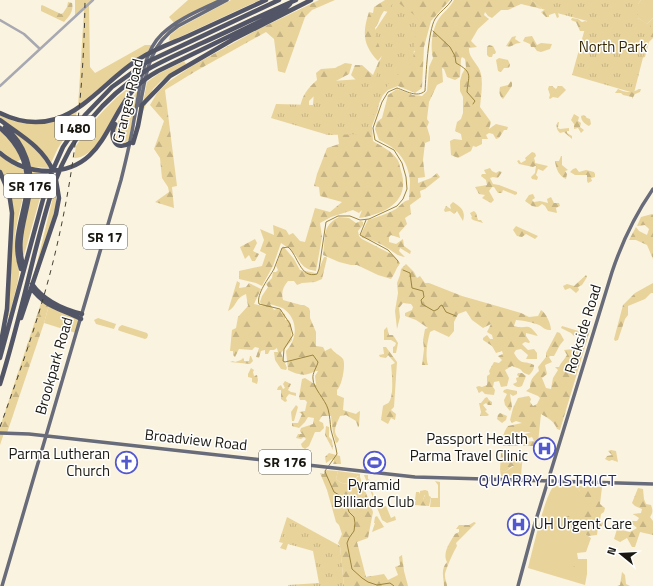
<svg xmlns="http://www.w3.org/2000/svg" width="653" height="586" font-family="'Titillium Web',sans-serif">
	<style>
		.green { fill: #e8d39b }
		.forest { fill: url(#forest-firs) }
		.park { fill: url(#park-tufts) }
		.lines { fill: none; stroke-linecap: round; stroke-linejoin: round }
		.stream { stroke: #9d853e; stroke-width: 1 }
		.minor { stroke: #a7a8b1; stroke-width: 2.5 }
		.major { stroke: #686b79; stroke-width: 3.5 }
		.highway { stroke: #525565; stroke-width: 4.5 }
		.rail { stroke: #423f36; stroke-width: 1; stroke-dasharray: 5 5; stroke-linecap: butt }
		.labels { text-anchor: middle; stroke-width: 3; stroke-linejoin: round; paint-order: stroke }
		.shield { fill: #fff; stroke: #5e5d58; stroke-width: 1 }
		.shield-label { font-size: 14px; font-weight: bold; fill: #191710 }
		.park-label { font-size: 15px; fill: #372900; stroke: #fff }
		.street-label { font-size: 15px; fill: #191710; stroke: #fff }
		.poi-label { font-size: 15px; fill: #191710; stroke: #fff; text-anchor: end }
		.neighbourhood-label { font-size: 16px; letter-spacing: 1px; fill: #252861; stroke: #fff }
	</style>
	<defs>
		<pattern id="forest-firs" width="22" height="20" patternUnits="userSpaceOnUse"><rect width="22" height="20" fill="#e8d39b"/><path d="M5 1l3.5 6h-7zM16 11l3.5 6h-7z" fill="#c6b484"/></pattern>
		<pattern id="park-tufts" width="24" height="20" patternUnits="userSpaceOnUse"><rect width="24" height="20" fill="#e8d39b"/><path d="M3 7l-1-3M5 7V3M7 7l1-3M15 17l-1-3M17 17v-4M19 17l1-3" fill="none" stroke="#c6b484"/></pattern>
	</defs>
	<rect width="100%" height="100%" fill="#faf3df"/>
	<path class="green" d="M 188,0 L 221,0 L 175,24 L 169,17 Z
		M 231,0 L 260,0 L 171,41 L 169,40 L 170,35 L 179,28 Z
		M 641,0 L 653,0 L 653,18 L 647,24 L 638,18 L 638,4 Z
		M 89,4 L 90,67 L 95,73 L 145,45 L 153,45 L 149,52 L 78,107 L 84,10 L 84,8 Z
		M 184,61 L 186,64 L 161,81 L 153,89 L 140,118 L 147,82 L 158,74 Z
		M 140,79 L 140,82 L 96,146 C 89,152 84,158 74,158 L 76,146 L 88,128 L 104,110 L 117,97 Z
		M 138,90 L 129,140 L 123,144 L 115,141 L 113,131 L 126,107 Z
		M 77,110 L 75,122 L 58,148 L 51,163 L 0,118 L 0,115 C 33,131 46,122 77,110 Z
		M 13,130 L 38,151 L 50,168 L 31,167 L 29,160 L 11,131 Z
		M 0,131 L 15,147 L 22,159 L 16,162 L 0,150 Z
		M 0,156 L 13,165 L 25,170 C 27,193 17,214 15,237 C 14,249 17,259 19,271 C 20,277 11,308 9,316 L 7,315 L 13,207 L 0,171 Z
		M 31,171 L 47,173 L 24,255 L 22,256 L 21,246 Z
		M 54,193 L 56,194 L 56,207 L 33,279 Z
		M 49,305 L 81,319 L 76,333 L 44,323 Z
		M 98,318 L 116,324 L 114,329 L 96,324 L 94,320 Z
		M 122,325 L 147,333 L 148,335 L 147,338 L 145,339 L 120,331 L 118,330 L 119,327 Z
		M 518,463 L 522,464 L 521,476 L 501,476 L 500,470 L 505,472 Z
		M 338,471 L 360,474 L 360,477 L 358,476 C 349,482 346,488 336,479 Z
		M 364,475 L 368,475 L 368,479 L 370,480 L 369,484 L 378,505 L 380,504 L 383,507 L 386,506 L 391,518 L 395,516 L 396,520 L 387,523 L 382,520 Z
		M 435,481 L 440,482 L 440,507 L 430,507 L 431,498 L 438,498 L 438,485 Z
		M 554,486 L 576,486 L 580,491 L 585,491 L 585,534 L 591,538 L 586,552 L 577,553 L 578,559 L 587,559 L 587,574 L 585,585 L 528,568 C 532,553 545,494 554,486 Z
		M 416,492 L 419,492 L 420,494 L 425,494 L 423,500 L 415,500 Z
		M 377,516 L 384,527 L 372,532 L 375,523 L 374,523 L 375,517 Z"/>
	<path class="forest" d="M 75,0 L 93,0 L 75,16 Z
		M 319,0 L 335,0 L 312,10 L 305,17 L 285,73 L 278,71 L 274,39 L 266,32 L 196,71 L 165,90 L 177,186 L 172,187 L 174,208 L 155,202 L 169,192 L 168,187 L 162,178 L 160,158 L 154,149 L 164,121 L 150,105 L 157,93 L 168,82 L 192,66 L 255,31 Z
		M 385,0 L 450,0 L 431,21 L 424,47 L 422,88 L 415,93 L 398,86 L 388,90 L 379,99 L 378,110 L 372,126 L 373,141 C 381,146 392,151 397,159 C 400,163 400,169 402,174 C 409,203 383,214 359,218 L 362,210 L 359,213 L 353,210 L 331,217 L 320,223 L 322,237 L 316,271 C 300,269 301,260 292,251 C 289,248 284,245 281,243 L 273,266 L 262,286 L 256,283 L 239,279 L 239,271 L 262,266 L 266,254 L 260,251 L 264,240 L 260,229 L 274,235 L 273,225 L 286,230 L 289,235 L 293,233 L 300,241 L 305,242 L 315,208 L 330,212 L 342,202 L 320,196 L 319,187 L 314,186 L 317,174 L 327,148 L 339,144 L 337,129 L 300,108 C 302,95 308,88 317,80 L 316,73 L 321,69 L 335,68 L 345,63 L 352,64 L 349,74 C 335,81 319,90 309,101 L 309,108 L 363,87 L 351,75 L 355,65 L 362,65 L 373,75 L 379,61 L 385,54 L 408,64 L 415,51 L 410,49 L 399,14 L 384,11 C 380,16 379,23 375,28 L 384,53 L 378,61 C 363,45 362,33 369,12 L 373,13 L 374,7 Z
		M 454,0 L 531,0 L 542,9 L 521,4 L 508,10 L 501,10 L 492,18 L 488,16 L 485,12 L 484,15 L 489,19 L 478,29 L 471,41 L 477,47 L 469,48 C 468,58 479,64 481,74 C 483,84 481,96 480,107 L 491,122 L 489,129 L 496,124 L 508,127 L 507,130 L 504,130 L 499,138 L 496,139 L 493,134 L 489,133 L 486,135 L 488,139 L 482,139 L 482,144 L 476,147 L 473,146 L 471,151 L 458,158 L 451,155 L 450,141 L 454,139 L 462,140 L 461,134 L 455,131 L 457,122 L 461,119 L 463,113 L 463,97 L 460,91 L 460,81 L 462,74 L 466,67 L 465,59 L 462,57 L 461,59 L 460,77 L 455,80 L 447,77 L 444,69 L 442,68 L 443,82 L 437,85 L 429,102 L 427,119 L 429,122 L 427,127 L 430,137 L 430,141 L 425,143 L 423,160 L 425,177 L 418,178 L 418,183 L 431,178 L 437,173 L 440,177 L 425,189 L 420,191 L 421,197 L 410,205 L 411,214 L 405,218 L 407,224 L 399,233 L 400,238 L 391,235 L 389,237 L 389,242 L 396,244 L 403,239 L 404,246 L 411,251 L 410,254 L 400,248 L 399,251 L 405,257 C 397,256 395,253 389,249 C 381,244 371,239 362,238 L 361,234 L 368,220 C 377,217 387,214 396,209 C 401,205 403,201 409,200 C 409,193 410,187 410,181 C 408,160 397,148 379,140 L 375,129 L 377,122 L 382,118 L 388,95 L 397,89 L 413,95 L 422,96 L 427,91 L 429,67 L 433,58 C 430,47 432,30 438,20 C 442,13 450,8 454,0 Z
		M 68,2 L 72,3 C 74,11 69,17 64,22 L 41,11 L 41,6 L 42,5 L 61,14 L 63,13 L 67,7 Z
		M 549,7 L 557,9 L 559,17 L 557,18 L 555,13 L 549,15 L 549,17 L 546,17 L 541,12 Z
		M 572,18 L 578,19 L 582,22 L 585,21 L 588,22 L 585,31 L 580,31 L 576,22 L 571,20 Z
		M 653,18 L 653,38 L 649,42 L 645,57 L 642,58 L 649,30 L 647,24 Z
		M 516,36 L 515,39 L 521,43 C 515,42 512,48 506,46 L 512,37 Z
		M 532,36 L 537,45 L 541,43 L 552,44 L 550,49 L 541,52 L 537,51 L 534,47 L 531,47 L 530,44 L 523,41 L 525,37 Z
		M 489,45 L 493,46 L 496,52 L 495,54 L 493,54 L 492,57 L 489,57 L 487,55 L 487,47 Z
		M 499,58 L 508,60 L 510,65 L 509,68 L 504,68 L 501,72 L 498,71 L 496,60 Z
		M 511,81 L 512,83 L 512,86 L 503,99 C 499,96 499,91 500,87 L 508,85 Z
		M 549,86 L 552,86 L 556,89 L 558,86 L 562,86 L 566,90 L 558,98 L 553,97 L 550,99 L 549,98 L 550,95 L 548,89 Z
		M 618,89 C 625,93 633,93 639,89 L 641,89 L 640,92 L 635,94 L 632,99 L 632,97 L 623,95 L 621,93 L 615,93 Z
		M 574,114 L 579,117 L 578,121 L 581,123 L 580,127 L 584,130 L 581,133 L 578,128 L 574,129 L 574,124 L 571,120 Z
		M 584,115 L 587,118 L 590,119 L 591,124 L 589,126 C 585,124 581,121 581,116 Z
		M 558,122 L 559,122 L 558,128 L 560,129 L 569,128 L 569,131 L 567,131 L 567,133 L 572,136 L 572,139 L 564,132 L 560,133 C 557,130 555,126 558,122 Z
		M 532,152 L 535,153 L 536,156 L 534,158 L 535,161 L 535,163 L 548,166 L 543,171 L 538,169 L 536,175 L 538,177 L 537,180 L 532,179 L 531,177 L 535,173 L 536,166 L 535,166 L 533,167 L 519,164 L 517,161 L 519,160 L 521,163 L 526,160 L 525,158 Z
		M 561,156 L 562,156 L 562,165 L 568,170 L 565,171 L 567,174 L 566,179 C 559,176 556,169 555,161 L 559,161 Z
		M 490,168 L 492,171 L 496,173 L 499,171 L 502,172 L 498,178 L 493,177 L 490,178 L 493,184 L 499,185 L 517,192 L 517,194 L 515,195 L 503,190 L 502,193 L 498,193 L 494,187 L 492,187 L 489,191 L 494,200 L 491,203 L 482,198 L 485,195 L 479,194 L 475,187 L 487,185 L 486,180 L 481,176 L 482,174 L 486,174 L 484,170 Z
		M 576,168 L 579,172 L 586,170 L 594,172 L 595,174 L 595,177 L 591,178 L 592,181 L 588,183 L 587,181 L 587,175 L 575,175 L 570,172 L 573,169 Z
		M 533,194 L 535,198 L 532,200 L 534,202 L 540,201 L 548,203 L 547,199 L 551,197 L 554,203 L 559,203 L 560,206 L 556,208 L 557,213 L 548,211 L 545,206 L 542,204 L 538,207 L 532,206 L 525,201 L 529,195 Z
		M 453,202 C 461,207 466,211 463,221 L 457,211 L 454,214 L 450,211 L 445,212 L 444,210 L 446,206 L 451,209 L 450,205 Z
		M 474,211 L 476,213 L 478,220 L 481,220 L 483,223 L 473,220 L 471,218 L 472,217 L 470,213 Z
		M 652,214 L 653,215 L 653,259 L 647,245 L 636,240 L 629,240 L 636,227 L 639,231 L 647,235 L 649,229 L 645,225 L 637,226 L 641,217 Z
		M 339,217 L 349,218 L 356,223 L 361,221 L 363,222 L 363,225 L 358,231 L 359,236 L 362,239 L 393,255 L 400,263 C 396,268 395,274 391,279 L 378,275 L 357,265 L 351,265 L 339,262 L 323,255 C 326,238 321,226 339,217 Z
		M 516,226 L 538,236 L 535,239 L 526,234 L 522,237 L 517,236 L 513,230 Z
		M 255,239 L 257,243 L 253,251 L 259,254 L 255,261 L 252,261 L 249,255 L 245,259 L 240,247 Z
		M 283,246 L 294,259 L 300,270 C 306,272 312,271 317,274 L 324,257 L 326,257 L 327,258 L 322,279 L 315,282 L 302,283 L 297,285 L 294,281 L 288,281 C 283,287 281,292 283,300 L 301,305 L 304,305 L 309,308 L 310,311 L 310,318 L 316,332 L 316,346 L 323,347 L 325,351 L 331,348 C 334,353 340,355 343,359 C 346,364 342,386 337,390 L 337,395 L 344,398 L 343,410 L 356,414 L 358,412 L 360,411 L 359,426 L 358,427 L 356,421 L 346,415 L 340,416 C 337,424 331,431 339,439 L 338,442 L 336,443 L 333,433 L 331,416 L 322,416 L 319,421 L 323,423 L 324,428 L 320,432 L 315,432 L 309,446 L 305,449 L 302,447 L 301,444 L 306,439 L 304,437 L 301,439 L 296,438 L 298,434 L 302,434 L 300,431 L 301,428 L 313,424 L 314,418 L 308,417 L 305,422 L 299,428 L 292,426 L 292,423 L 298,423 L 302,414 L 299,412 L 305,411 L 307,402 L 305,400 L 300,400 L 299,397 L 302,379 L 305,378 L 316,385 L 315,376 L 318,371 L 315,371 C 305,377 299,375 288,370 L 286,351 C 297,340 299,320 284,309 C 281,307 273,305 270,304 L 274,310 L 277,309 L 282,310 L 281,313 L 285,314 L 285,320 L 289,320 C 292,325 291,334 292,340 L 281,353 L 287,368 L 286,370 L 281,369 L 275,360 L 274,352 L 278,352 L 277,348 L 274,350 L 270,350 L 268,354 L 265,354 L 265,350 L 261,351 L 259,358 L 256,357 L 259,348 L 255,347 L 252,350 L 239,349 L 235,357 L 233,355 L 233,351 L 230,351 L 232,330 L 236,328 L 238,317 L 248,306 L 246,294 C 234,299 237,307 228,311 L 237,281 L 240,283 L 239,288 L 246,287 L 249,283 L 261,289 L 254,304 L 263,306 L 260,302 L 262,296 L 268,287 L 266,284 L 272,278 L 273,272 L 276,272 L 278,270 L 276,266 Z
		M 406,264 L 414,272 L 417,278 L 420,276 L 425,283 L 429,283 L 462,296 L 521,313 L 529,317 L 538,316 L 541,310 C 546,313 551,324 551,330 C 545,330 544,328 539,325 C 535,323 521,320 516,320 L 514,326 C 527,330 527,321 538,336 L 526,333 L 526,336 L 530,342 L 529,343 L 525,342 L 522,344 L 528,350 L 534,349 L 537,353 L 537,359 L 526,359 L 528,355 L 521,349 L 516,350 L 514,353 C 521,366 524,360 534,365 C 534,370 532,372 529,375 L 524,373 L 520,369 L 512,366 L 505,370 L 509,378 L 507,386 L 501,387 L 499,381 L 494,382 L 493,387 L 495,390 L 494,395 L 485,394 L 482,391 L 479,393 L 476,387 L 479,386 L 482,387 L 487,385 L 487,376 L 490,374 L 489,371 L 494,362 L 499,363 L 502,360 L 498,356 L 503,354 L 502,351 L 496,353 L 492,346 L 483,340 L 483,338 L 487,335 L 490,339 L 493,339 L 492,335 L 487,332 L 491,324 L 483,328 L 472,320 L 466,311 L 458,314 L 454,322 L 454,331 L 449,337 L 434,330 L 430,332 C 427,343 425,355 428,365 L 422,365 L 424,349 L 423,340 L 425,329 L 428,328 L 416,320 L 405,316 L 405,313 L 412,310 L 413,307 L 411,304 L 403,303 L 399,308 L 400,317 L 397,329 L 395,311 L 398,293 L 397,283 L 400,275 L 401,269 Z
		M 586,275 L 587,277 L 582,285 L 578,287 L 579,290 L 576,293 L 570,288 L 565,290 L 563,286 L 567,284 L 574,286 Z
		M 653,283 L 653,293 L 651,293 L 645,299 L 628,306 L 628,315 L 625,319 L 618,340 L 615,341 L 614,339 L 623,305 L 635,293 Z
		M 42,300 L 49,305 L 44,323 L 7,433 L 4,433 L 0,445 L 0,427 Z
		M 562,326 L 585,333 L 590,330 L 560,430 L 557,429 C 554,421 548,418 541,414 L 538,443 L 534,446 L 523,446 L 523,442 L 534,441 L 532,437 L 525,439 L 525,434 L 531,432 L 524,432 L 522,431 L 517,434 L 517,437 L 520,439 L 518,446 L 503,446 C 501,440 504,431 508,426 L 522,423 L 516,421 L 512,423 L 510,420 L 513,408 L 518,398 L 529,396 L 531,399 L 530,402 L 533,406 L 537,404 L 540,398 L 538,396 L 526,391 L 530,388 C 530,379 533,377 539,371 L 538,367 L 546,357 L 546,353 L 557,332 L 560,333 L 564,340 L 560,345 L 554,356 L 550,356 L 549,357 L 552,362 L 545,365 L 547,374 L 542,378 L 546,388 L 551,389 L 553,378 L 558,370 L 555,367 L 559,367 C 561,362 565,359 567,355 L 564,350 L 574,349 L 574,345 L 581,344 L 577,341 L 581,336 L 578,334 L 574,336 L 571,333 L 561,328 Z
		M 387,327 L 389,335 L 393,335 L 398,343 L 396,353 L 393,353 L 393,347 L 395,346 L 396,343 L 391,340 L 384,340 L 384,330 Z
		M 383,347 L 386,347 L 397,362 L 394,407 L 391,410 L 396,414 L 395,420 L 391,418 L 388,424 L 381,420 L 383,406 C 384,405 389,403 389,402 C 394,396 392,372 391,365 L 395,363 L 388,355 L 386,358 L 380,357 L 379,355 L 384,354 Z
		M 250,356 L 251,356 L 253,361 L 250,364 L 230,362 L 233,361 L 235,362 L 241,360 L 243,358 L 244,359 L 244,361 L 249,361 Z
		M 251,368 L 254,370 L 253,372 L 254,376 L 257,375 L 258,380 L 257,384 L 252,382 L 252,378 L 248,377 L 248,374 Z
		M 518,373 L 522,373 L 526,376 L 522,386 C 519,388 515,387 513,384 L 517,382 L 516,378 L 519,377 L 517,375 Z
		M 285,381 L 291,384 L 288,390 L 291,392 L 296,393 L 296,396 L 289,394 L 286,398 L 287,401 L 285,402 L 281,399 L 281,390 L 277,390 L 278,387 L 281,385 L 283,389 L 285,388 L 283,384 Z
		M 507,389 L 517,391 L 517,394 L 513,396 L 510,394 L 512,407 L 510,411 L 505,405 L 504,400 L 507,394 L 503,392 L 504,390 Z
		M 487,397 L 489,400 L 492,402 L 492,405 L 488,405 L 486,403 L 483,405 L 487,410 L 485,411 L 489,415 L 487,416 L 480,416 L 481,412 L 479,403 L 481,403 L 485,398 Z
		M 296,405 L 298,407 L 294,421 L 292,421 L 291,412 Z
		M 500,413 L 507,416 L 506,420 L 502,423 L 497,419 L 498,415 Z
		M 326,426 L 329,427 L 329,437 L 332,440 L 333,450 L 325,435 Z
		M 611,450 L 616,451 L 618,462 L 612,460 L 609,461 L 605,459 L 607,456 L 612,455 L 608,451 Z
		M 501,452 L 511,454 L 521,453 L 523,455 L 522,464 L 518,463 L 517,466 L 512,466 L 505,472 L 500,470 Z
		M 329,453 L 340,456 L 341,464 L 333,464 L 334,460 L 332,459 L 326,463 L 325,457 Z
		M 325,470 L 338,471 L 336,479 C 346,488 349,482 359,476 L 360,477 L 373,512 L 368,538 L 357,542 L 366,577 L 384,574 L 388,580 L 398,575 L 395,567 L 400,565 L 399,557 L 402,555 L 404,571 L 408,586 L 344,586 L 340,546 L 338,543 L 342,534 L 339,525 L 336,522 L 327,490 L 320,473 L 324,474 Z
		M 576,486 L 602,487 L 600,504 L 605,508 L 604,512 L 601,514 L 600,520 L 603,523 L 602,526 L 598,527 L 597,535 L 588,536 L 585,534 L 582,502 L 585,500 L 585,491 L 580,491 Z
		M 638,488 L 643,489 L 644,499 L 646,504 L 651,505 C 653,511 653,512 650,517 L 653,521 L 653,535 L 640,532 L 635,547 L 632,547 L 627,538 L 620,542 L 614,539 L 617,529 L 630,532 L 637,528 L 629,521 L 637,521 L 639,518 L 633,514 L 641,513 L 642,509 L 635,506 L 632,503 Z
		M 425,490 L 428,491 L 429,496 L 431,497 L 429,506 L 414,505 L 416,500 L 423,500 L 425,495 L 420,494 L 420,491 Z
		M 575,513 L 576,523 L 581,526 L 575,531 L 571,527 L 562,528 L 561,523 L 567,522 L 566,517 Z
		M 474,522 L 476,523 L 456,543 L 457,546 C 454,551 444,572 445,576 C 445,580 447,582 447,586 L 444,586 C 444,578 440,570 447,562 C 442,553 450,542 455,534 L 459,532 L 459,529 L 456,529 L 459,525 L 469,525 Z
		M 570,565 L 573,565 L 585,578 L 585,582 L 578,580 L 578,576 L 570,569 Z
		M 622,572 L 625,575 L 626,584 L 630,586 L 617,586 L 620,585 Z"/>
	<path class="park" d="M 531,0 L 641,0 L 638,4 L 638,18 L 651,26 L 634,93 L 572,75 L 587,21 L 542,9 Z
		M 396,1 L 417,17 L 413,61 L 388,84 L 365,134 L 328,135 L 271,118 L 276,104 L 313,105 L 314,91 L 332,81 L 376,78 L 382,54 L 374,32 L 393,3 Z
		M 287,517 L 340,546 L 344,586 L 288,586 L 288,585 L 319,583 L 313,551 L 288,544 L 286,550 L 280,548 L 283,543 L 279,542 Z"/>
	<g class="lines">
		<path class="stream" d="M 433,31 L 450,47 L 455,56 L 456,63 C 474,73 468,76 467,92 L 475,101 L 473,104
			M 366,220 L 360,235 L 388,250 L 398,261 L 398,263
			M 403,270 L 410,273 L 412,288 L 423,291 L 424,297 L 421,300 L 422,304 L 434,311 L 438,309 L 440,306 L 442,305 L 446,312 L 456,316
			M 394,586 L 390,583 L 377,585 L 368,582 L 362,578 L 352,569 L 347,543 L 349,538 L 354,531 L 355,523 L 354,517 L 349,512 L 345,500 L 341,496 L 334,492 L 326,474 L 325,471 L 337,454 C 336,446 333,438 331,430 C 330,423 330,416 328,409 C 325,399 313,388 313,379 C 312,373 317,367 318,362 L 313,355 L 285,362 L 283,361 L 284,349 L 293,335 L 290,324 L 280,309 L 259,304 C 256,294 269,278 274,269 C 277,262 279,255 282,248 L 288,247 C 298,255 300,279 317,274 L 319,269 L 326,222 L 338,216 L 350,216 L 360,220 L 369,219 L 397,206 L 403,199 L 407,189 L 406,177 L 402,163 L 394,150 L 375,140 L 373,128 L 382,102 L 388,92 L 397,88 C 406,91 417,98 425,91 C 426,75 428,31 435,19 C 439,12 448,7 452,0"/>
		<path class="minor" d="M 0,20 L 24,34 L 40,49
			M 0,86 L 93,0"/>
		<path class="major" d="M 140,106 C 146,74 148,46 178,26 L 227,0
			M 0,433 L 29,434 L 415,477 L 653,484
			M 2,586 L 121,180 C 126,160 131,140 134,120 C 140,92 141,54 162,34 C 179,18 201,10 221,0
			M 518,586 L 535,523 L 612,272 C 622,242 635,215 653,189"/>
		<path class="highway" d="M 0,113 C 18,122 36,125 56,119 C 87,109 111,76 139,59 C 154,49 172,43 188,36 C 214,24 240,12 266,0
			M 0,120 C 20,135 43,147 53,171
			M 115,124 C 109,137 115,152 130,143
			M 5,127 C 25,144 34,170 29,196 C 25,221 15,243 24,268
			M 0,128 C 16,142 27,159 27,181
			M 133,143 L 138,126 L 142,105 L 170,76 L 232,40 L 311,0
			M 0,153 C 14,165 30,171 48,171 C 103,170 105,122 134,89 C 141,82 149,76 158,71 L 285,9 L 290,4
			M 0,172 L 9,193 L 12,213 L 7,309 L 0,348
			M 21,269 C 11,239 24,218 27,189
			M 32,284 C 44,301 62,309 82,314
			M 31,288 C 47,309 60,308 81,319
			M 21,318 L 56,214 L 59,198 L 56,180
			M 0,358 L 48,181 L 63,147 L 85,115 L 112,87 L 147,62 L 279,0
			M 0,384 C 14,340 24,296 35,252 C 41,229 47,205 55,182 C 71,136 104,98 145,71 C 163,60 183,52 202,43 C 233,29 264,14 296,0"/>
		<path class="rail" d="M 0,427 C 19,374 38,321 52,266 C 74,179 84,90 85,0"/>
	</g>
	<defs>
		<symbol id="hospital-ring" viewBox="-11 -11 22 22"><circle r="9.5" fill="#fff" stroke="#5358ce" stroke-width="1.5"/><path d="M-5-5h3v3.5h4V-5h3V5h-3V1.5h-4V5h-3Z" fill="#5358ce"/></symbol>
		<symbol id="stadium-ring" viewBox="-11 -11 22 22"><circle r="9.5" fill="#fff" stroke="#5358ce" stroke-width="1.5"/><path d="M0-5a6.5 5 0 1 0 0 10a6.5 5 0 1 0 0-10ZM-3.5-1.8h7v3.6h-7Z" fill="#5358ce"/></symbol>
		<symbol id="church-ring" viewBox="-11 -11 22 22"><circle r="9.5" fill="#fff" stroke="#5358ce" stroke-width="1.5"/><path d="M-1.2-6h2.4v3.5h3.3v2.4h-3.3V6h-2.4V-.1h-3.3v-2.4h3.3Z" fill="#5358ce"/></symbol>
	</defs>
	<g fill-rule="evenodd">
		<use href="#hospital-ring" x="532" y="436" width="25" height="25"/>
		<use href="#stadium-ring" x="362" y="450" width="25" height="25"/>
		<use href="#church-ring" x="114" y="450" width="25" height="25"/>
		<use href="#hospital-ring" x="506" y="512" width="25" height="25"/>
	</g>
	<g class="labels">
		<g class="shield">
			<rect x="55" y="116" width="40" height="24" rx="3"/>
			<rect x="4" y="174" width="52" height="24" rx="3"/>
			<rect x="83" y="225" width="44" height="24" rx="3"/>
			<rect x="259" y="450" width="52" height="24" rx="3"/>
		</g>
		<g class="shield-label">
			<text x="75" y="133">I 480</text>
			<text x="30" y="191">SR 176</text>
			<text x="105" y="242">SR 17</text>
			<text x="285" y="467">SR 176</text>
		</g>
		<g class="park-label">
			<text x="613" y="52">North Park</text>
		</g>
		<g class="street-label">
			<text transform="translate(128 101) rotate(-76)" y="5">Granger Road</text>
			<text transform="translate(583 329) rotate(-73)" y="5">Rockside Road</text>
			<text transform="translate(54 366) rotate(-74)" y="5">Brookpark Road</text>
			<text transform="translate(196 440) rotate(6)" y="5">Broadview Road</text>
		</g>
		<g class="poi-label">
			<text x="528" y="444">Passport Health<tspan x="528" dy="17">Parma Travel Clinic</tspan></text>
			<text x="110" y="459">Parma Lutheran<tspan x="110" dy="17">Church</tspan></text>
			<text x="374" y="490" text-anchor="middle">Pyramid<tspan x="374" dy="17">Billiards Club</tspan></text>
			<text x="534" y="529" text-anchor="start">UH Urgent Care</text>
		</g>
		<g class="neighbourhood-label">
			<text x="548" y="486">QUARRY DISTRICT</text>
		</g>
	</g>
	<g transform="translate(621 554) rotate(288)" stroke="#ffffff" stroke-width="3" paint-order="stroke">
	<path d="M0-3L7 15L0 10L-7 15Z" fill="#191710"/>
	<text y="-6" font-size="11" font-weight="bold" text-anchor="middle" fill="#191710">N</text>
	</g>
</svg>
